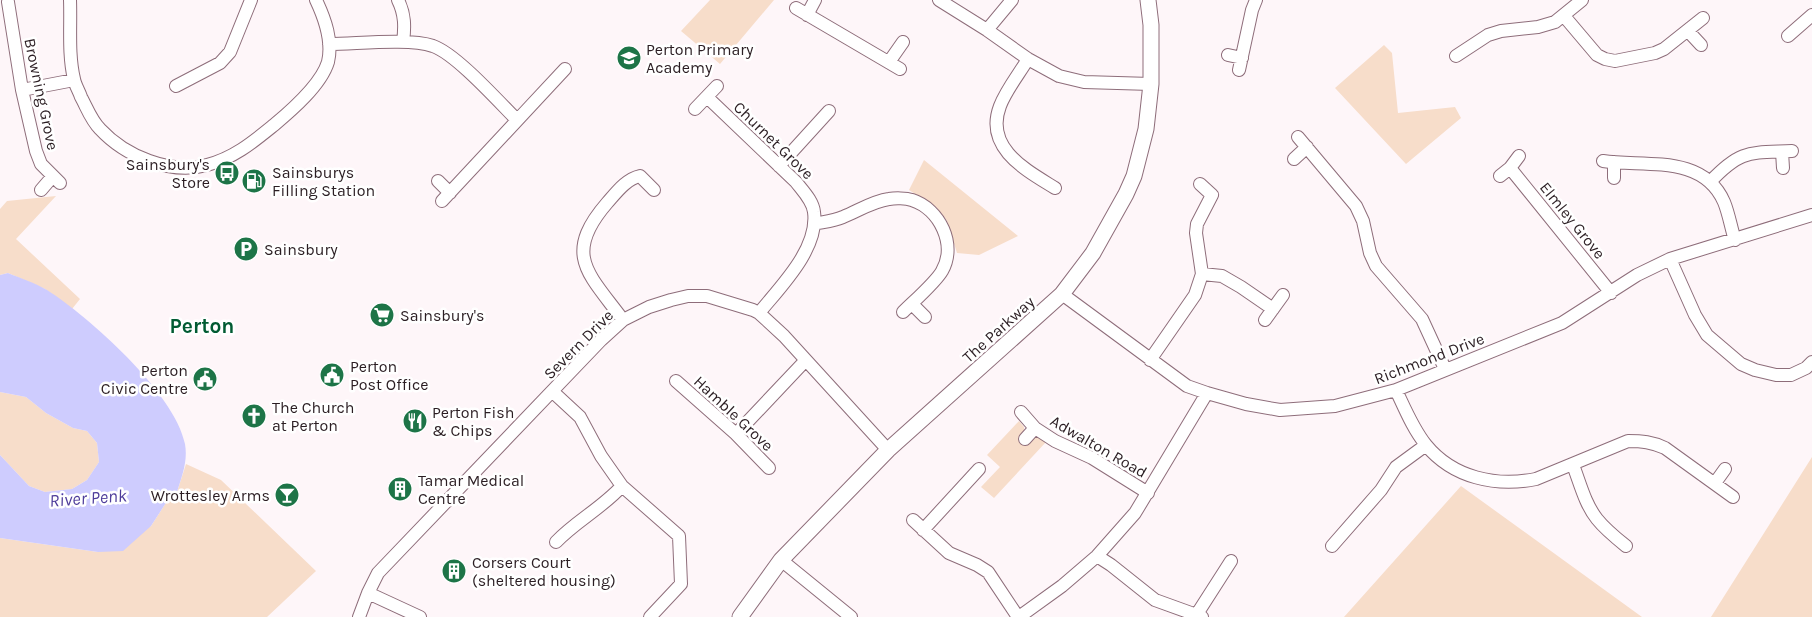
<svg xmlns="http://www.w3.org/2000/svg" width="1812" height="617" font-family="Karla,sans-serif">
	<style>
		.green { fill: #f7ddca }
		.water { fill: #ceccfe }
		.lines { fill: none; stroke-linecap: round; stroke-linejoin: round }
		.minor-casing { stroke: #8e6d7a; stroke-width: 14 }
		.tertiary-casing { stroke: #8e6d7a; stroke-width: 17 }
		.minor { stroke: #fff; stroke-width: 12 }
		.tertiary { stroke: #fff; stroke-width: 15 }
		.labels { text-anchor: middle; stroke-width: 5; stroke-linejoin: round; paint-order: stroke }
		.poi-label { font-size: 16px; fill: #2b1e23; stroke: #fff; text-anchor: start }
		.street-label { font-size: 16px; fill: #2b1e23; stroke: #fff }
		.water-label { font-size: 18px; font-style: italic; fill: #4e3c9a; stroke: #fff }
		.district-label { font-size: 21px; font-weight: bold; fill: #015b33; stroke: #fff }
	</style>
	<rect width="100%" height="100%" fill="#fef6f9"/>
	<path class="green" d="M 710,0 L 774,0 L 720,64 L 681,31 Z
		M 1384,45 L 1392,53 L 1398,113 L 1455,107 L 1461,118 L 1406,164 L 1335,88 Z
		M 924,160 L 1018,236 L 979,255 L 957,253 L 947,221 L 936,207 L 909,190 Z
		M 56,196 L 16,239 L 80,299 L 72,309 L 45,289 L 8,273 L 0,275 L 0,209 L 7,201 Z
		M 0,392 L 26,397 L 46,413 L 73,428 L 87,431 L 97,443 L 99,462 L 87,480 L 72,489 L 45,492 L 29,486 L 0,455 Z
		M 1019,421 L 1024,427 L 1024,432 L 1033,437 L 1039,436 L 1046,442 L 994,498 L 981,487 L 1000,467 L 987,455 Z
		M 1812,457 L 1812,617 L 1711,617 Z
		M 186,464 L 221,480 L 316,571 L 267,617 L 0,617 L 0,538 L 98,552 L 151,526 L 171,495 L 177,492 Z
		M 1461,486 L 1642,617 L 1344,617 Z"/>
	<path class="water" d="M 8,273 C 20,278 35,283 47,290 C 89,317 175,393 185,444 C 188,461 182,476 177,492 L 171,495 L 151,526 L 123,551 L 98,552 L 0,538 L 0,455 L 29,486 L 45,492 L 72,489 L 87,480 L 99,462 L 97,443 L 87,431 L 73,428 L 46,413 L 26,397 L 0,392 L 0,275 Z"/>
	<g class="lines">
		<defs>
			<path id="minor" d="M 70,0 C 71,26 68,54 74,79 C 75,85 79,91 81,97 C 87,108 91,120 100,129 C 125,156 170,175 207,165 C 234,158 253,142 274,125 C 292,110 321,85 328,62 C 333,41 325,19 316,0
				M 398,0 C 405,14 405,27 403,42
				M 939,0 L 987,30 L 1028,59 L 1059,76 L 1084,82 L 1151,84
				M 8,2 L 22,90 L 36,151 L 41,164 L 60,183
				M 796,8 L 900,69
				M 807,15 L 815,0
				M 1564,16 L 1597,55 L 1605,59 L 1615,61 L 1655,53 L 1664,49 L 1703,18
				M 987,30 L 1012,0
				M 1688,31 L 1701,45
				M 1788,36 L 1812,15
				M 329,44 C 357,44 408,38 433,46 C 456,54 498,101 517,120
				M 1228,55 L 1242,58
				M 1456,56 L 1488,35 L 1501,31 L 1538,27 L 1555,22 L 1582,0
				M 1028,59 C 1019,74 1006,90 1000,106 C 984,148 1026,170 1055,188
				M 889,62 L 903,42
				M 1239,70 L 1252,10 L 1256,0
				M 176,86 L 220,63 L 230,52 L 251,0
				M 22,90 L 74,80
				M 707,97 L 796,182 C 803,191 813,201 814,212 C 819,249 780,287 759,313
				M 695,109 L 717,86
				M 1298,137 L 1356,206 L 1363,221 L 1370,253 L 1376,266 L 1422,319 L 1445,369
				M 1782,152 L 1783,168
				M 1294,159 L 1307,147
				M 1603,161 C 1645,167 1703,154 1724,202 C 1729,214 1731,228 1735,240
				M 779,166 L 829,111
				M 1510,168 L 1611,293
				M 1500,176 L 1510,168 L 1519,156
				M 1614,178 L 1614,162
				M 438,181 L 450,193
				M 1710,182 C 1741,149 1750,153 1792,151
				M 41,190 L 53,176
				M 442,201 L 565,69
				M 814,224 C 823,222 834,221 843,217 C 858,211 873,201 889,199 C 895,198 906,198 912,200 C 940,209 957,245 942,271 C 936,282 913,302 903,312
				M 1670,259 L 1695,315 L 1707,335 L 1741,364 L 1755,370 L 1776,375 L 1791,375 L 1806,368 L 1812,362
				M 1202,274 L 1222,276 L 1241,287 L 1273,309
				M 1062,294 L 1187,386 L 1207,393 L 1246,404 L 1280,410 L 1335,406 L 1396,390 L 1562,323 L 1637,275 L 1670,259 L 1812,215
				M 912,304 L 925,317
				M 623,320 C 589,274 562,255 607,203 C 616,193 626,179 640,176 L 654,190
				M 1265,320 L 1283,295
				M 1150,360 L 1195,295 L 1202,274 L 1196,233 L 1197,224 L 1212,195 L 1200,184
				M 676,381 L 736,434 L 769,468
				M 1396,390 C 1405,409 1413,429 1426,445 C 1453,478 1496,487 1536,479 L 1628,441 C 1642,441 1652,442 1665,448 L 1733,497
				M 553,392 L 580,417 L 601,456 L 622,486 L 679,536 L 681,584 L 650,617
				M 1021,412 L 1035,428 L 1055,441 L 1092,458 L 1148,493
				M 736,434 L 805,361
				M 1025,439 L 1035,428
				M 1573,465 C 1580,483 1585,504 1597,519 C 1605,529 1616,538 1626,546
				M 1715,483 L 1725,469
				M 913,520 L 949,553 L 977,565 L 988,572 L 1018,617
				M 923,530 L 979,469
				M 556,542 C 576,521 602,508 622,486
				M 1332,546 L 1381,490 L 1396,467 L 1426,445
				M 1097,556 L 1111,565 L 1155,600 L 1202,617
				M 781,560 L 851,617
				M 368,593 L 420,617
				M 1197,614 L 1231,561
				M 359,617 L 368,593 L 378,573 L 601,340 L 623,320 L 649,307 L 671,300 L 688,296 L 707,296 L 753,310 L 759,313 L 784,336 L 888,450
				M 1019,617 L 1062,586 L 1097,556 L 1135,513 L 1207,393"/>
			<path id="tertiary" d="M 740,617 L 781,560 L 888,450 L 1062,294 L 1093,253 L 1126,194 L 1134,176 L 1146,129 L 1151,84 L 1151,25 L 1148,0"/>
		</defs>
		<use href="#minor" class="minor-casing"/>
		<use href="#tertiary" class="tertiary-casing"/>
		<use href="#minor" class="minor"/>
		<use href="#tertiary" class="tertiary"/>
	</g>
	<defs>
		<symbol id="school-disc" viewBox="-11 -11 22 22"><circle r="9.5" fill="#1d7447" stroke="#fff"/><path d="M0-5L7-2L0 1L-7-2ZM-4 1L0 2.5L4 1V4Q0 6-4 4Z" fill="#fff"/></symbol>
		<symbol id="bus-disc" viewBox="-11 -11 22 22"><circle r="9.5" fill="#1d7447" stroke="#fff"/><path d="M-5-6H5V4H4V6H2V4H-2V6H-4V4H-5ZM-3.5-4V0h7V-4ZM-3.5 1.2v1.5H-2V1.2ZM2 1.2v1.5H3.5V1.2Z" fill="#fff"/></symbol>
		<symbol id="fuel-disc" viewBox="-11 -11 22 22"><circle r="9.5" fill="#1d7447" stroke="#fff"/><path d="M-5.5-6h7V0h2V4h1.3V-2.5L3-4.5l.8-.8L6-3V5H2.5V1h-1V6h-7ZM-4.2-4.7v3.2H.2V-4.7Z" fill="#fff"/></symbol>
		<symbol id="parking-disc" viewBox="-11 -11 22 22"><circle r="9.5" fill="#1d7447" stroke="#fff"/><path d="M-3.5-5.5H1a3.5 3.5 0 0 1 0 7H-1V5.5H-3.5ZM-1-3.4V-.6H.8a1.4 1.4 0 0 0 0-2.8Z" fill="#fff"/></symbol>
		<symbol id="supermarket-disc" viewBox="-11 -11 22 22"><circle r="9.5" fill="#1d7447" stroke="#fff"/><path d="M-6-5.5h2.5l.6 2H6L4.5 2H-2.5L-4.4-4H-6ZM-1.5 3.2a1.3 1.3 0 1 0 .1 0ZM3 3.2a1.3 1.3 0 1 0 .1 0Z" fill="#fff"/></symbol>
		<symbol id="civic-disc" viewBox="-11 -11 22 22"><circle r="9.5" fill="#1d7447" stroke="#fff"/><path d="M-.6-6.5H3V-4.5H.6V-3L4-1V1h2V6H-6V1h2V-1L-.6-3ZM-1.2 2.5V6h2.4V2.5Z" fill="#fff"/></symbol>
		<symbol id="church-disc" viewBox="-11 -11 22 22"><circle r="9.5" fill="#1d7447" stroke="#fff"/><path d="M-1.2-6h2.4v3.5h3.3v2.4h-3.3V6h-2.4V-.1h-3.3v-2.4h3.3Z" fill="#fff"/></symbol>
		<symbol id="restaurant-disc" viewBox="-11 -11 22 22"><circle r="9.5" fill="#1d7447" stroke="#fff"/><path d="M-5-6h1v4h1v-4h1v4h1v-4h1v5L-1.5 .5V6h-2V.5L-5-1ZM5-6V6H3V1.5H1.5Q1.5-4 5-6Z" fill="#fff"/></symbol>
		<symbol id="building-disc" viewBox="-11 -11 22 22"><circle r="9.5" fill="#1d7447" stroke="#fff"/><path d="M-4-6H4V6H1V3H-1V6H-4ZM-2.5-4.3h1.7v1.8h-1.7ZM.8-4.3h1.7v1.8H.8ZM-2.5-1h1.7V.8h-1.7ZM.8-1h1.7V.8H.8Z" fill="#fff"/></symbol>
		<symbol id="bar-disc" viewBox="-11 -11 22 22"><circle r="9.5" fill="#1d7447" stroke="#fff"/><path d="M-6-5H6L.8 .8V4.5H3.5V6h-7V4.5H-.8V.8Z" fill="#fff"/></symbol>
	</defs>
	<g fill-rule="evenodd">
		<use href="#school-disc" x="615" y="44" width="28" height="28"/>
		<use href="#bus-disc" x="213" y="159" width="28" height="28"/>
		<use href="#fuel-disc" x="240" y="167" width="28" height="28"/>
		<use href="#parking-disc" x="232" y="235" width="28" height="28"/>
		<use href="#supermarket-disc" x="368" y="301" width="28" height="28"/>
		<use href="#civic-disc" x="318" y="361" width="28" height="28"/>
		<use href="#civic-disc" x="191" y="365" width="28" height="28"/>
		<use href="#church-disc" x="240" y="402" width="28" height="28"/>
		<use href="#restaurant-disc" x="401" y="407" width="28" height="28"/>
		<use href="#building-disc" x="386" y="475" width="28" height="28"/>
		<use href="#bar-disc" x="273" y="481" width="28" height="28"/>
		<use href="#building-disc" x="440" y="557" width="28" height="28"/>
	</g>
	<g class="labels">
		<g class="poi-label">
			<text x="646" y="55">Perton Primary<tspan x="646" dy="18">Academy</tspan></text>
			<text x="210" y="170" text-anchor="end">Sainsbury's<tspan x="210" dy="18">Store</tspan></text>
			<text x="272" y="178">Sainsburys<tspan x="272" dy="18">Filling Station</tspan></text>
			<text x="264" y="255">Sainsbury</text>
			<text x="400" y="321">Sainsbury's</text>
			<text x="350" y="372">Perton<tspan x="350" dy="18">Post Office</tspan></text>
			<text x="188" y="376" text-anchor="end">Perton<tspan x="188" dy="18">Civic Centre</tspan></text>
			<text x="272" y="413">The Church<tspan x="272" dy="18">at Perton</tspan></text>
			<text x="432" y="418">Perton Fish<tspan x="432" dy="18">&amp; Chips</tspan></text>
			<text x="418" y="486">Tamar Medical<tspan x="418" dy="18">Centre</tspan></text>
			<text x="270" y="501" text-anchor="end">Wrottesley Arms</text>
			<text x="472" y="568">Corsers Court<tspan x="472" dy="18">(sheltered housing)</tspan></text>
		</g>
		<g class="street-label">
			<text transform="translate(42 94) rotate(78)" y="6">Browning Grove</text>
			<text transform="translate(774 140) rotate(44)" y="6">Churnet Grove</text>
			<text transform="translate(1573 220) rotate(51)" y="6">Elmley Grove</text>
			<text transform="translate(998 329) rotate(-42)" y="6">The Parkway</text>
			<text transform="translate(578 344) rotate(-45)" y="6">Severn Drive</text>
			<text transform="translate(1429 358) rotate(-21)" y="6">Richmond Drive</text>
			<text transform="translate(734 413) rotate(43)" y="6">Hamble Grove</text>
			<text transform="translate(1099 446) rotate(30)" y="6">Adwalton Road</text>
		</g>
		<g class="water-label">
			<text transform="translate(88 498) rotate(-4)" y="6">River Penk</text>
		</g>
		<g class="district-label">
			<text x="202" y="333">Perton</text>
		</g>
	</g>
</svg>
